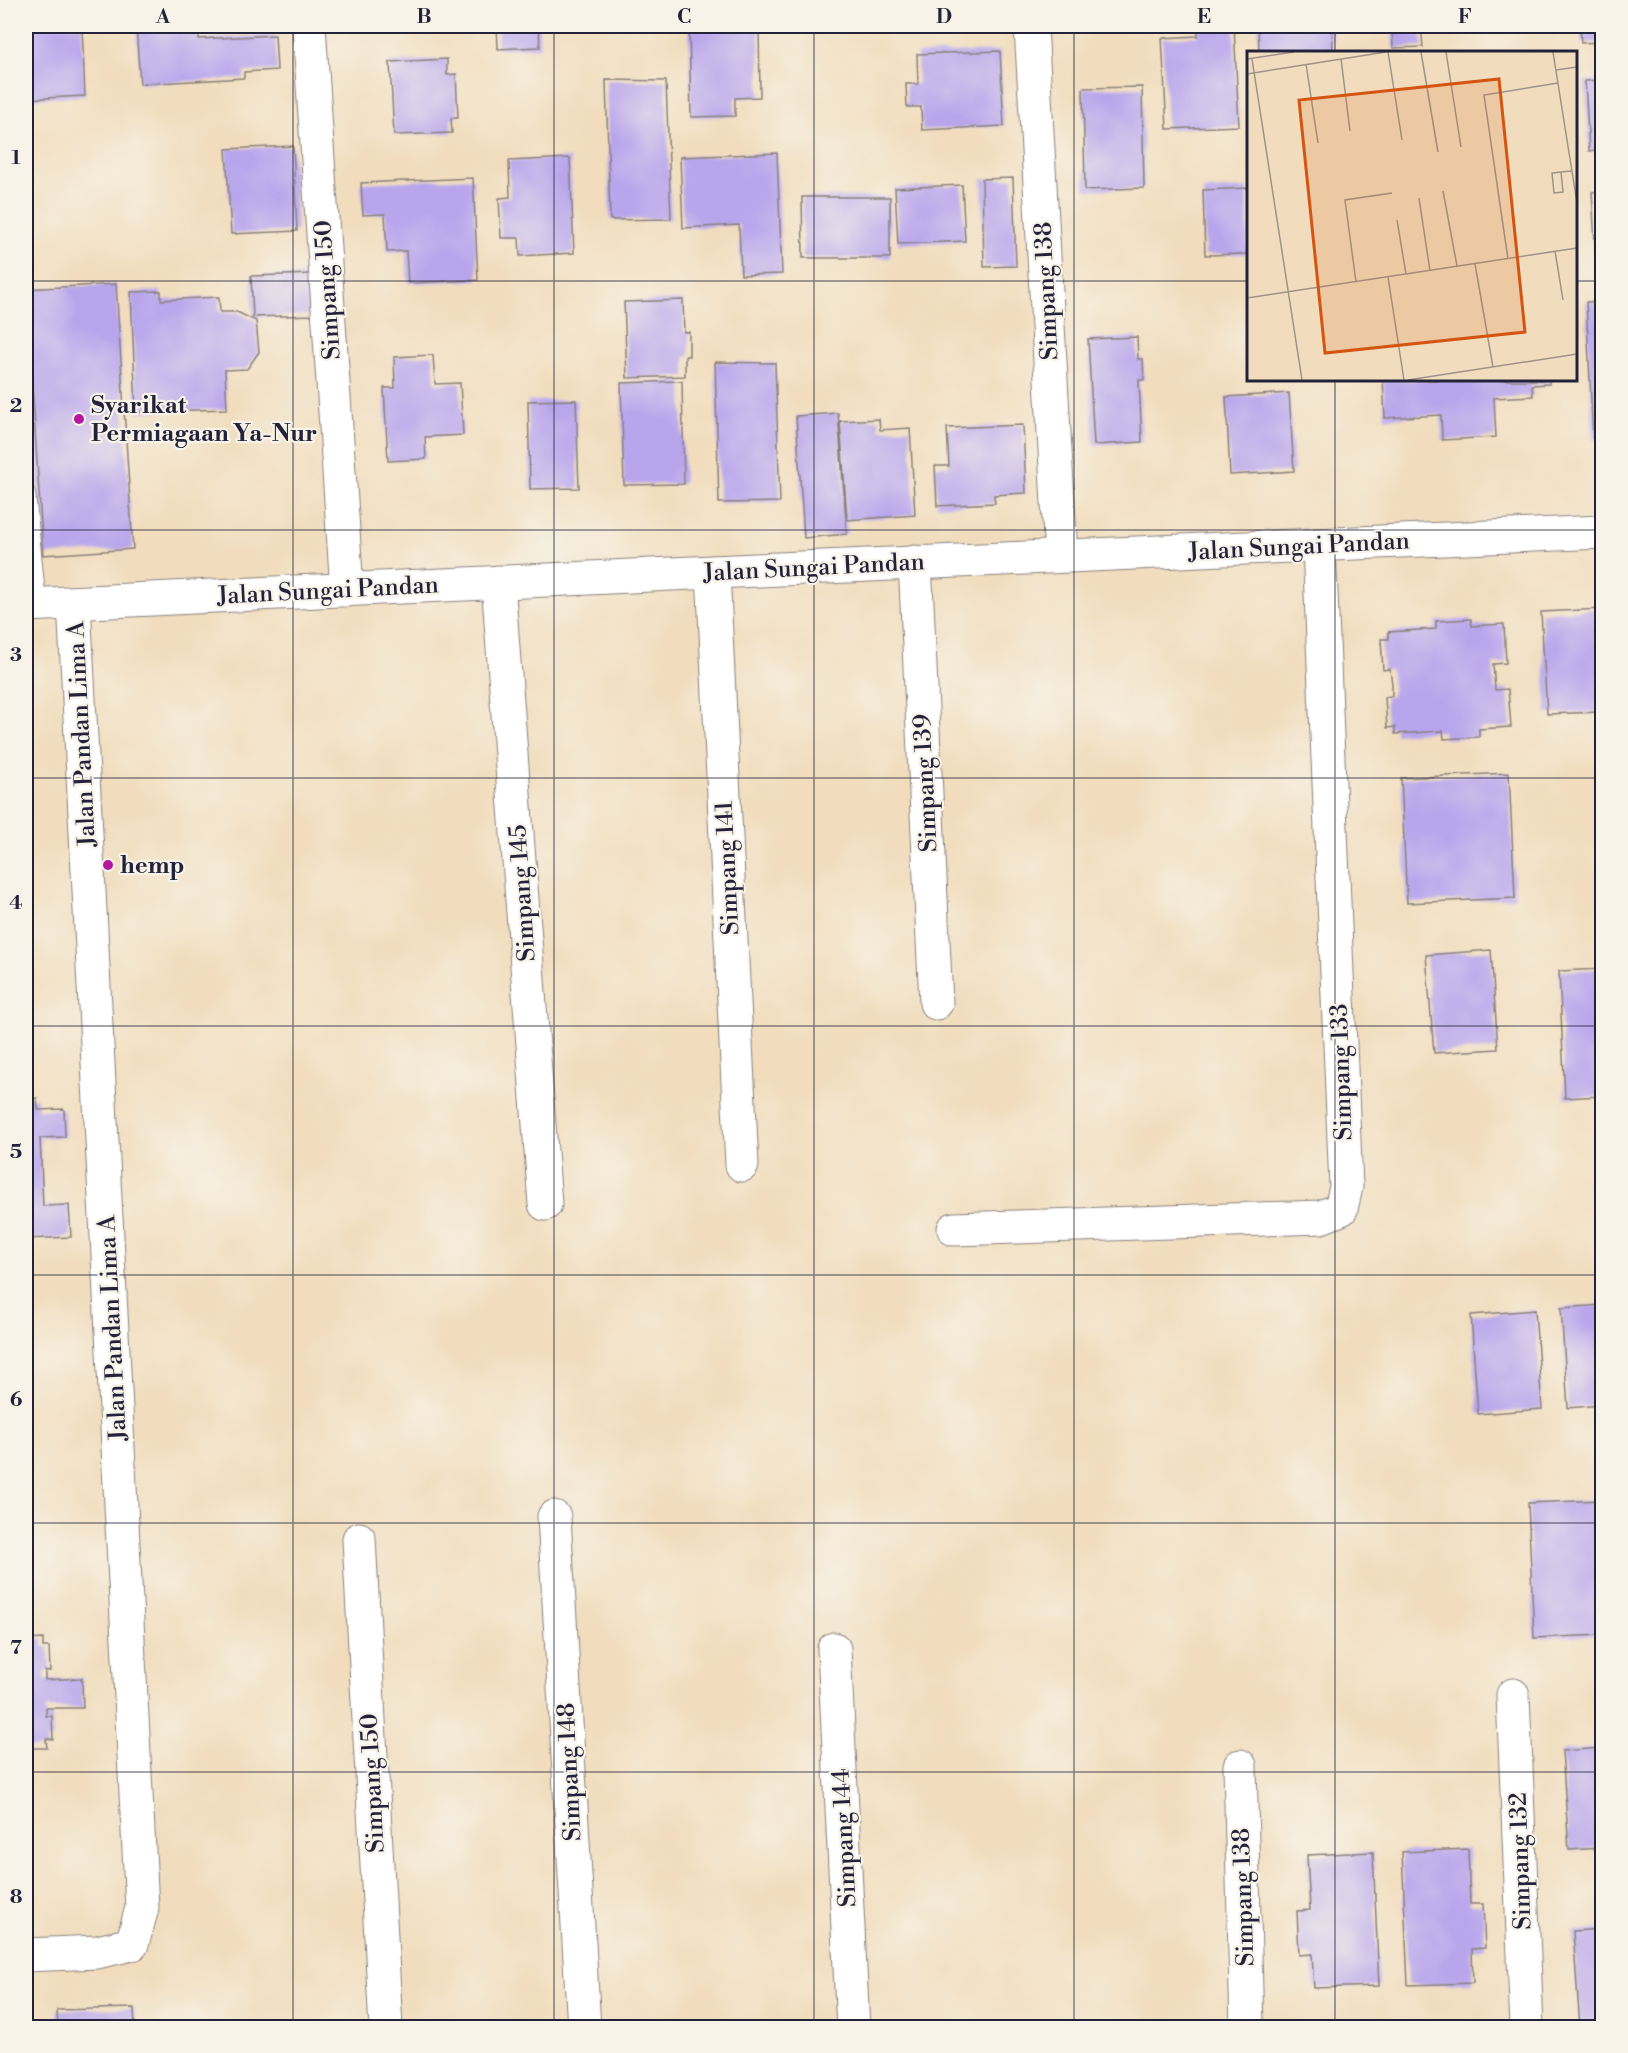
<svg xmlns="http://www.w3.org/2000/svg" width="1628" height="2053" font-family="'Libre Bodoni',serif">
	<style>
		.building { fill: #b8a5ec }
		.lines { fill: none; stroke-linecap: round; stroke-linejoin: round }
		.lane-casing { stroke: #8a807c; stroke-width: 20 }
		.street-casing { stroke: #8a807c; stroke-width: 35 }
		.secondary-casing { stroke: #8a807c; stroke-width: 35 }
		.lane { stroke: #fff; stroke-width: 18 }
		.street { stroke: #fff; stroke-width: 33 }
		.secondary { stroke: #fff; stroke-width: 33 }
		.grid { fill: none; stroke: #22223b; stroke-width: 1.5; stroke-opacity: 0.55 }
		.poi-dot { fill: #b5179e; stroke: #f7f3e8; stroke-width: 2 }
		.labels { text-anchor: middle; stroke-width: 4.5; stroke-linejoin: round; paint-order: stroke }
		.street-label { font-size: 24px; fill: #22223b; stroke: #f7f3e8 }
		.poi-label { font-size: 24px; font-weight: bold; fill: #22223b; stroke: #f7f3e8; text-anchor: start }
		.inset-road { fill: none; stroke: #9e9289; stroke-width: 1.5 }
		.view { fill: #d45411; fill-opacity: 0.15; stroke: #d45411; stroke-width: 3 }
		.inset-edge { fill: none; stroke: #22223b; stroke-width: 3 }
		.neatline { fill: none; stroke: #22223b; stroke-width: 2 }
		.grid-label { font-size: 20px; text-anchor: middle; font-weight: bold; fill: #22223b }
	</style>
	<rect width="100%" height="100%" fill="#f7f3e8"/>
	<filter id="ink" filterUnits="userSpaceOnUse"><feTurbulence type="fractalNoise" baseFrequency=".0167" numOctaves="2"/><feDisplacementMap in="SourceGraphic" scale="12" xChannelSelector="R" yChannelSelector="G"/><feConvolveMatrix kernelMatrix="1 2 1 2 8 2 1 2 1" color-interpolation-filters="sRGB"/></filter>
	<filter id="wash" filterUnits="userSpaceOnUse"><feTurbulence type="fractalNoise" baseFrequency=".008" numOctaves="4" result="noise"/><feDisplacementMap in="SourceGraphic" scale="24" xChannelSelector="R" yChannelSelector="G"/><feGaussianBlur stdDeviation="1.35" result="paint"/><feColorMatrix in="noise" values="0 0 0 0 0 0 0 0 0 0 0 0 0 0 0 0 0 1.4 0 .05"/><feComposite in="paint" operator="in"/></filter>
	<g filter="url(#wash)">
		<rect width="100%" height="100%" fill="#f1ddbd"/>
		<g id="blocks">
			<path class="building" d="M 26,26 L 82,26 L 85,96 L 26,99 Z
				M 136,26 L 198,26 L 199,39 L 275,35 L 277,70 L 244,72 L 244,78 L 140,84 Z
				M 497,26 L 539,26 L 540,47 L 498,49 Z
				M 689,26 L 759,26 L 760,97 L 735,98 L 735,116 L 691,117 Z
				M 1198,26 L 1234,26 L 1239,126 L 1167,129 L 1162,38 L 1198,36 Z
				M 1258,26 L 1332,26 L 1333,52 L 1259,52 Z
				M 1364,26 L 1421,26 L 1423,47 L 1393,48 L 1392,28 L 1364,29 Z
				M 1580,26 L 1602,26 L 1602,42 L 1581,43 Z
				M 1000,51 L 1004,126 L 922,130 L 921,107 L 907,107 L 906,84 L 918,84 L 917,54 Z
				M 447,59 L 447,75 L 456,74 L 458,118 L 451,118 L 452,133 L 394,135 L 390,62 Z
				M 606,80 L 666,81 L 671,219 L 610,220 Z
				M 1602,80 L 1602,150 L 1589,151 L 1585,81 Z
				M 1142,87 L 1144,188 L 1085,190 L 1083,88 Z
				M 293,146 L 297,231 L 231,234 L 226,149 Z
				M 777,153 L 782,274 L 741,275 L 739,225 L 683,228 L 680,157 Z
				M 570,158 L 574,253 L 520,256 L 519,238 L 501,238 L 499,198 L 510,197 L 509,161 Z
				M 473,178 L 478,280 L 408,283 L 406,251 L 387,252 L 385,214 L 363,215 L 361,183 Z
				M 1013,178 L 1016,266 L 984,267 L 982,179 Z
				M 962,185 L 965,241 L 898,244 L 895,188 Z
				M 1248,188 L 1248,254 L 1205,255 L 1203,190 Z
				M 1602,191 L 1602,261 L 1596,261 L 1592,192 Z
				M 802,197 L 890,197 L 890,258 L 803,258 Z
				M 314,274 L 315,315 L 253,317 L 251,276 Z
				M 116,284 L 133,549 L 43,555 L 26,289 Z
				M 161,291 L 161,300 L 219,297 L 220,312 L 237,312 L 256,321 L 259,352 L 247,369 L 225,370 L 227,409 L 136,412 L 131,292 Z
				M 683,300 L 684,332 L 689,332 L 689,356 L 685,356 L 685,376 L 627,378 L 624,302 Z
				M 1602,301 L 1602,438 L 1593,439 L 1586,302 Z
				M 1137,337 L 1138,359 L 1143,359 L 1144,380 L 1139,380 L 1142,442 L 1094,445 L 1088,339 Z
				M 433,355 L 435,384 L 460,383 L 463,435 L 425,437 L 426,459 L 388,461 L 384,388 L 395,388 L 394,357 Z
				M 715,362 L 775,363 L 780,502 L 719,503 Z
				M 1383,380 L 1549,380 L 1549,384 L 1532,385 L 1533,396 L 1494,398 L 1496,437 L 1442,440 L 1441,415 L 1385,418 Z
				M 682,381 L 684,484 L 624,485 L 621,383 Z
				M 1289,393 L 1294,471 L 1230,475 L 1226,397 Z
				M 576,400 L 579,488 L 530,489 L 528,401 Z
				M 838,413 L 847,534 L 804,538 L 796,416 Z
				M 879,419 L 880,430 L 910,428 L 915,515 L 847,520 L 840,421 Z
				M 1023,425 L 1026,493 L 994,495 L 995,503 L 937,506 L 935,466 L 949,466 L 947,428 Z
				M 1602,609 L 1602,712 L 1547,714 L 1541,612 Z
				M 1471,619 L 1472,626 L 1504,624 L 1506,663 L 1493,664 L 1495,690 L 1508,689 L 1511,727 L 1479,729 L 1479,737 L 1444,739 L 1443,731 L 1395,734 L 1395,727 L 1387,728 L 1385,697 L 1392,696 L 1392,684 L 1390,669 L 1383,670 L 1381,639 L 1389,639 L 1388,632 L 1436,629 L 1436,621 Z
				M 1509,773 L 1515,898 L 1407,903 L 1401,778 Z
				M 1491,950 L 1498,1049 L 1434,1053 L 1426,955 Z
				M 1602,969 L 1602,1096 L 1565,1098 L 1559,971 Z
				M 37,1098 L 38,1110 L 64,1109 L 65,1137 L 40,1138 L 43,1206 L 69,1205 L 71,1237 L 26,1239 L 26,1099 Z
				M 1602,1305 L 1602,1405 L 1568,1408 L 1561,1308 Z
				M 1535,1310 L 1542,1409 L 1478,1414 L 1471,1315 Z
				M 1602,1500 L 1602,1635 L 1534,1638 L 1528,1503 Z
				M 43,1639 L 43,1647 L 49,1647 L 50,1671 L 45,1671 L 45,1680 L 82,1678 L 83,1708 L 46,1708 L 46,1716 L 52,1716 L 53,1739 L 46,1739 L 47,1748 L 26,1748 L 26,1640 Z
				M 1602,1748 L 1602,1848 L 1569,1850 L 1562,1751 Z
				M 1468,1849 L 1470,1904 L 1483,1904 L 1485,1948 L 1472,1949 L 1473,1983 L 1408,1985 L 1402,1852 Z
				M 1373,1852 L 1379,1986 L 1314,1988 L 1312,1954 L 1299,1955 L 1297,1911 L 1310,1910 L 1307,1855 Z
				M 1602,1929 L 1602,2028 L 1580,2028 L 1573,1931 Z
				M 134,2008 L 135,2028 L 58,2028 L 57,2010 Z"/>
		</g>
	</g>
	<g filter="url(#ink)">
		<use href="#blocks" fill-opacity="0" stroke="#8a807c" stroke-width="1.5"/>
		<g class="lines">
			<defs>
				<path id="lane" d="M 26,493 L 37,605"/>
				<path id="street" d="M 309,26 L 347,590
					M 1031,26 L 1061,556
					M 915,562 L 936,1003
					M 713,572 L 742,1165
					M 498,582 L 545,1204
					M 954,1229 L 1321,1217 L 1341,1209 L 1346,1187 L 1319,545
					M 554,1517 L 584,2028
					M 359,1539 L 386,2028
					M 834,1649 L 853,2028
					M 1513,1695 L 1527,2028
					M 1240,1766 L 1247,2028
					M 26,1955 L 97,1952 L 132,1944 L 142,1908 L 74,603"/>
				<path id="secondary" d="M 26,605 L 713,572 L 1602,532"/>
			</defs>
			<use href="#lane" class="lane-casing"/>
			<use href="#street" class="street-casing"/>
			<use href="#secondary" class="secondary-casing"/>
			<use href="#lane" class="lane"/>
			<use href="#street" class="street"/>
			<use href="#secondary" class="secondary"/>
		</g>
	</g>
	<path class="grid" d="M 293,26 L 293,2028M 554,26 L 554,2028M 814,26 L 814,2028M 1074,26 L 1074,2028M 1335,26 L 1335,52M 26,281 L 1248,281M 1576,281 L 1602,281M 1335,380 L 1335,2028M 26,530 L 1602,530M 26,778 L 1602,778M 26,1026 L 1602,1026M 26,1275 L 1602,1275M 26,1523 L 1602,1523M 26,1772 L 1602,1772"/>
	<g class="poi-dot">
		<circle cx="79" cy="419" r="6"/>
		<circle cx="108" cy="865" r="6"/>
	</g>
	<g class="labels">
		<g class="street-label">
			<text transform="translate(327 290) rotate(-94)" y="8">Simpang 150</text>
			<text transform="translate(1046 291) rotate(-93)" y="8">Simpang 138</text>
			<text transform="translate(1299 546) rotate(-3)" y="8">Jalan Sungai Pandan</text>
			<text transform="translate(814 567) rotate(-3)" y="8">Jalan Sungai Pandan</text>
			<text transform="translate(328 590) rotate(-3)" y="8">Jalan Sungai Pandan</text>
			<text transform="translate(81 734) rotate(-93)" y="8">Jalan Pandan Lima A</text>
			<text transform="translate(925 783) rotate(-93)" y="8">Simpang 139</text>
			<text transform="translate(727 868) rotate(-93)" y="8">Simpang 141</text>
			<text transform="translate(522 893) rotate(-94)" y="8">Simpang 145</text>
			<text transform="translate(1341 1072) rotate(-92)" y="8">Simpang 133</text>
			<text transform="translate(112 1328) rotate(-93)" y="8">Jalan Pandan Lima A</text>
			<text transform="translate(569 1772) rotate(-93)" y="8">Simpang 148</text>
			<text transform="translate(372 1783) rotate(-93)" y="8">Simpang 150</text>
			<text transform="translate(844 1838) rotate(-93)" y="8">Simpang 144</text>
			<text transform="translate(1520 1861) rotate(-92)" y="8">Simpang 132</text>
			<text transform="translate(1243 1897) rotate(-92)" y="8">Simpang 138</text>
		</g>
		<g class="poi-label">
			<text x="91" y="413">Syarikat<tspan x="91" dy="28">Permiagaan Ya-Nur</tspan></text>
			<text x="120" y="873">hemp</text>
		</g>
	</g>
	<g transform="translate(1247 51)">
		<rect width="330" height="330" fill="#f1ddbd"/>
		<path class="inset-road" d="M 141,1 L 155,89M 174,1 L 191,101M 199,1 L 214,96M 306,1 L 330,152M 0,8 L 47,1M 5,8 L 55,329M 94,8 L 103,80M 59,13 L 71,92M 309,19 L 330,16M 0,23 L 139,1M 314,121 L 316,141 L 307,142 L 305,122 L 306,122 L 314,121 L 324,120M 196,140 L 210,215M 172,147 L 183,220M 150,169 L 159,223M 308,200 L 316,249M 261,208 L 237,44 L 311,32M 228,213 L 246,316M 141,226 L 157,329M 109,231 L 98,149 L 145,142M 0,247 L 330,197M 161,329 L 330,303"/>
		<path class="view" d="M 252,28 L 278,281 L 78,302 L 52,49 Z"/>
		<rect width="330" height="330" class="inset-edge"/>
	</g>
	<rect width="1628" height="2053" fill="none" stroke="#f7f3e8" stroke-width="66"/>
	<rect x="33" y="33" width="1562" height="1987" class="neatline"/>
	<g class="grid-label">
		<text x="163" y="23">A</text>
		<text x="424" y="23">B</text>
		<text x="684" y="23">C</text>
		<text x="944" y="23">D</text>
		<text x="1204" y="23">E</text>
		<text x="1465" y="23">F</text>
		<text x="16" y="164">1</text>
		<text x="16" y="412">2</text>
		<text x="16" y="661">3</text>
		<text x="16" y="909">4</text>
		<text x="16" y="1158">5</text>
		<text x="16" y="1406">6</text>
		<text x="16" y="1654">7</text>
		<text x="16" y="1903">8</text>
	</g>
</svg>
